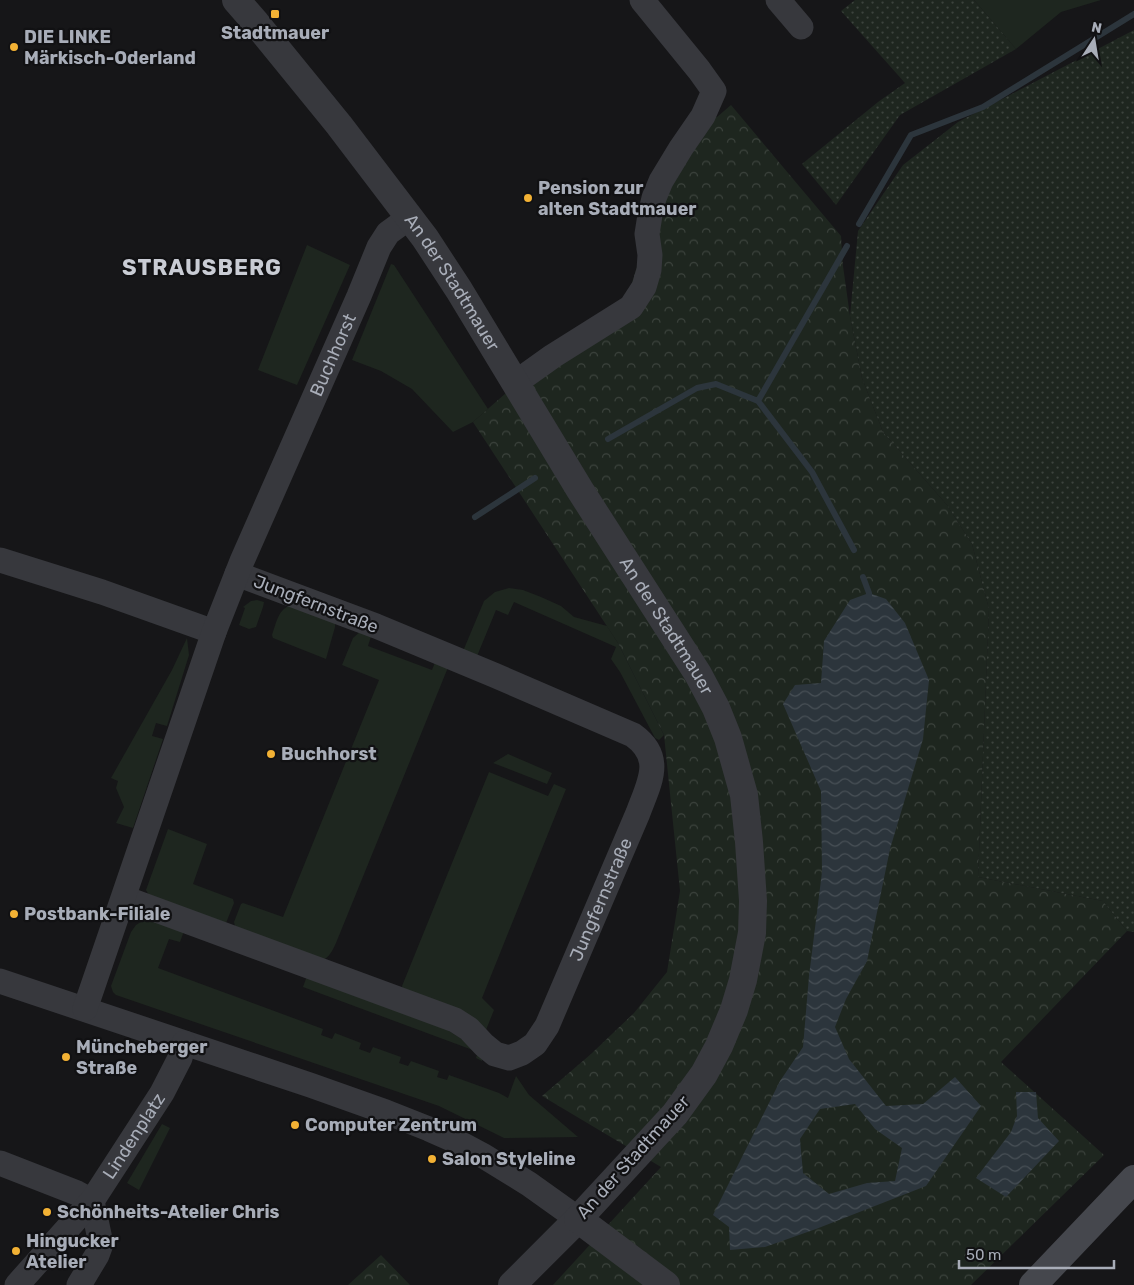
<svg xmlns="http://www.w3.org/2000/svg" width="1134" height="1285" font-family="Rubik,sans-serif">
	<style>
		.grass { fill: #1e261f }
		.park { fill: url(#park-crowns) }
		.garden { fill: url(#garden-dots) }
		.water { fill: url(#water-waves); fill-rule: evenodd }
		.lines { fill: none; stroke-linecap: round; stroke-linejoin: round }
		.stream { stroke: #2c353c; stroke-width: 6 }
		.minor { stroke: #37383d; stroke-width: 25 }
		.tertiary { stroke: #37383d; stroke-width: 28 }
		.secondary { stroke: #45474d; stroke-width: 28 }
		.poi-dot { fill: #f2b134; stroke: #111113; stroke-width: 2 }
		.labels { text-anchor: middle; stroke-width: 4.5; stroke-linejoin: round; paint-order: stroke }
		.poi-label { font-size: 18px; font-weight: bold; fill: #a8adb8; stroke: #111113; text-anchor: start }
		.street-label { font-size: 18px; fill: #a8adb8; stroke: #111113 }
		.district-label { font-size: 22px; font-weight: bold; letter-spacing: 1px; fill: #c9ccd4; stroke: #111113 }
	</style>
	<defs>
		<pattern id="park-crowns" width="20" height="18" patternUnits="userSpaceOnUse" patternTransform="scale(1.25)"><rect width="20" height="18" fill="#1e261f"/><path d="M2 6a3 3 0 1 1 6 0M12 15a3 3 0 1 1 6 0" fill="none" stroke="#3c433d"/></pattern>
		<pattern id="garden-dots" width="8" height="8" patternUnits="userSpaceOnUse" patternTransform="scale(1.25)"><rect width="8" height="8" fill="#1e261f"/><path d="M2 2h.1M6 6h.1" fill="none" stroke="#3c433d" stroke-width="1.8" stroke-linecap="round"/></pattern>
		<pattern id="water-waves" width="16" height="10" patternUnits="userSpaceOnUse" patternTransform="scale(1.25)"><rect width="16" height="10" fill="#2c353c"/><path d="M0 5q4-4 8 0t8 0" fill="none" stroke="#485056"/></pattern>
	</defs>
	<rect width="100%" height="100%" fill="#161618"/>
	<path class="grass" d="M 974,0 L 1101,0 L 1061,12 L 1016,49 Z
		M 307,245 L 350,265 L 297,385 L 258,370 Z
		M 391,264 L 394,265 L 488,409 L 473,422 L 453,432 L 412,389 L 381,371 L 352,360 Z
		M 509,588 L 523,590 L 541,597 L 561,606 L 574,617 L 607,626 L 618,643 L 664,735 L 659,740 L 655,738 L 620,672 L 611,659 L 616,647 L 514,602 L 508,615 L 496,610 L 475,661 L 461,656 L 484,601 L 495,592 Z
		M 257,600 L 264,602 L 263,607 L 256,627 L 249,629 L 239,625 L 245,608 L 243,607 L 251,601 Z
		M 289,606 L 335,622 L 335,627 L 326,659 L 273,638 L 272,635 C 276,624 278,610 289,606 Z
		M 362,630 L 373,630 L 368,646 L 432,670 L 436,660 L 449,665 L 336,943 C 332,951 330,957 321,961 L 235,926 L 234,922 L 241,904 L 243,903 L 283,917 L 379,680 L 342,665 L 353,638 Z
		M 187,638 L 189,655 L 167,726 L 156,723 L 152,736 L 163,739 L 133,828 L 116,823 L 124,807 L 116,788 L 118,781 L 111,778 L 172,670 Z
		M 508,754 L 552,773 L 547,784 L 493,763 Z
		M 489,772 L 548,796 L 554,784 L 566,789 L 482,998 L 494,1010 L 486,1030 L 403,990 L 402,986 Z
		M 168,829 L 207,844 L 193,884 L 233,899 L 234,903 L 226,923 L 150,897 L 146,890 Z
		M 144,920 L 155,922 L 184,931 L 180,942 L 169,939 L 158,968 L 323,1029 L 321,1035 L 332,1039 L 335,1033 L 361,1043 L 359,1049 L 370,1053 L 373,1047 L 401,1057 L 399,1063 L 408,1066 L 411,1061 L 439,1071 L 437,1077 L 447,1080 L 449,1075 L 499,1093 L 508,1098 L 516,1076 L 529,1095 L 578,1137 L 504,1138 L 439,1106 L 116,995 L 113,992 L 111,986 L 131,932 L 136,925 Z
		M 307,976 L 432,1020 L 482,1052 L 482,1061 L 476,1058 L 478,1052 L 303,987 Z
		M 162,1124 L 170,1128 L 139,1190 L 127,1183 Z"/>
	<path class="park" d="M 731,105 L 841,236 L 843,266 L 850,316 L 862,378 L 883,432 L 947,505 L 972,544 L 989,609 L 978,877 L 1103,901 L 1127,931 L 1001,1062 L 1104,1155 L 971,1285 L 553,1285 L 661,1167 L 542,1096 L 591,1054 L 634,1013 L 667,972 L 680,891 L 664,735 L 618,643 L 473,422 L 514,386 L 623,312 L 647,234 L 703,116 L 717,117 Z
		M 381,1255 L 410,1285 L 348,1285 Z"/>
	<path class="garden" d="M 855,0 L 974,0 L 1016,49 L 900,115 L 836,205 L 802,164 L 878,102 L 905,83 L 841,11 Z
		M 1134,30 L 1134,932 L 1127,931 L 1103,901 L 978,877 L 989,609 L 972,544 L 947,505 L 883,432 L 862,378 L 850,316 L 858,231 L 903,165 L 958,122 Z"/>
	<path class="water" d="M 869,593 L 886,599 L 905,623 L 929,680 L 923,739 L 890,849 L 867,961 L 846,999 L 835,1027 L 849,1059 L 886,1106 L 923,1104 L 955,1077 L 981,1106 L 926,1186 L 816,1229 L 765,1247 L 730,1250 L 729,1227 L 713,1215 L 780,1081 L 803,1047 L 809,976 L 822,872 L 821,791 L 783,704 L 795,685 L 821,683 L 824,641 L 850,600 ZM 855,1104 L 875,1129 L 902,1148 L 895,1181 L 867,1183 L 829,1194 L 803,1173 L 800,1139 L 820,1109 Z
		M 1016,1092 L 1036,1092 L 1038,1118 L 1059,1141 L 1006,1197 L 976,1178 L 1011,1132 L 1017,1116 Z"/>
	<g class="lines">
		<path class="stream" d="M 859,224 L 911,135 L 983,107 L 1134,14
			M 847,246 L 758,401 L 812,472 L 854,550
			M 608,439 L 697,388 L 716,384 L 758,401
			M 475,517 L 535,478
			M 863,577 L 869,593 L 869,599"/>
		<g class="minor">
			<path d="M 778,0 L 801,27"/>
			<path d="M 515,383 L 553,356 L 631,307 L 644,287 L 649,270 L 650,255 L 647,234 L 650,215 L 654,198 L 661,181 L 681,148 L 703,116 L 714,91 L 699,70 L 642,0"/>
			<path d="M 0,560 L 102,592 L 214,632"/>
			<path id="s1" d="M 124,898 L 455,1020 L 469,1029 L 484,1045 L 495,1054 L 509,1058 L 522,1053 L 535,1044 L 547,1026 L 638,813 C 649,783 665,758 633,735 L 494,675 L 376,626 L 237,574"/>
			<path d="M 0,981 L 310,1085 L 386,1112 L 429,1129 L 454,1140 L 482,1155 L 529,1184 L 578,1219"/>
			<path id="s2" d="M 85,1009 L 214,632 L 242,561 L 359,296 L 379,247 L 388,233 L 410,217"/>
			<path d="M 0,1163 L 77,1193 L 92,1201 L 101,1244 L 97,1255 L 79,1285"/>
			<path id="s3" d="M 17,1285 L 92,1201 L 162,1093 L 180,1058 L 184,1043"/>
		</g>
		<g class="tertiary">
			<path id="s4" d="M 236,0 L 256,23 L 339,125 L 425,238 L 459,290 L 580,490 L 698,674 L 716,708 L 728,738 L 744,795 L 749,842 L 753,901 L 752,933 L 743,980 L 734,1010 L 719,1046 L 704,1074 L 675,1114 L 578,1219 L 512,1285"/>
			<path d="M 578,1219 L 666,1285"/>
		</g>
		<path class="secondary" d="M 1033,1285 L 1134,1179"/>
	</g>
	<g class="poi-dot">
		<rect x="270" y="9" width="10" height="10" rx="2.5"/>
		<circle cx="14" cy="47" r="5"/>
		<circle cx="528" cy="198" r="5"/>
		<circle cx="271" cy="754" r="5"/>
		<circle cx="14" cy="914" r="5"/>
		<circle cx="66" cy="1057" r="5"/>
		<circle cx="295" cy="1125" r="5"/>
		<circle cx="432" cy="1159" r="5"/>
		<circle cx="47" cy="1212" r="5"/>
		<circle cx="16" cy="1251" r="5"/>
	</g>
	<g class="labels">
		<g class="poi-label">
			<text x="275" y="39" text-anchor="middle">Stadtmauer</text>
			<text x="24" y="43">DIE LINKE<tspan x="24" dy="21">Märkisch-Oderland</tspan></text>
			<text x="538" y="194">Pension zur<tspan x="538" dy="21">alten Stadtmauer</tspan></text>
			<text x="281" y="760">Buchhorst</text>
			<text x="24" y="920">Postbank-Filiale</text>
			<text x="76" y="1053">Müncheberger<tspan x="76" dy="21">Straße</tspan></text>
			<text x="305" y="1131">Computer Zentrum</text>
			<text x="442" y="1165">Salon Styleline</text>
			<text x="57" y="1218">Schönheits-Atelier Chris</text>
			<text x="26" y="1247">Hingucker<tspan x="26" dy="21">Atelier</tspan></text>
		</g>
		<g class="street-label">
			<text dy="6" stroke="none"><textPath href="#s4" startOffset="356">An der Stadtmauer</textPath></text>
			<text dy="6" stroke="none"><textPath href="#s2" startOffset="700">Buchhorst</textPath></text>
			<text transform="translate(316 604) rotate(21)" y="6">Jungfernstraße</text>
			<text dy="6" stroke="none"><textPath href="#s4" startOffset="761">An der Stadtmauer</textPath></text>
			<text dy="6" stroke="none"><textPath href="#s1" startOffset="609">Jungfernstraße</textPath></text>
			<text dy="6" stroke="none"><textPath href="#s3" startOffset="190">Lindenplatz</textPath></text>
			<text transform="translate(633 1157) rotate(-48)" y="6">An der Stadtmauer</text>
		</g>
		<g class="district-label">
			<text x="202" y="275">STRAUSBERG</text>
		</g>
	</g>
	<g transform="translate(1094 40) rotate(12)" stroke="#111113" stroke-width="4" paint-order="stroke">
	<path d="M0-4L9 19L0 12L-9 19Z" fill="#a8adb8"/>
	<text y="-8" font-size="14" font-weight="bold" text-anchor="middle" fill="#a8adb8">N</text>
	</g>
	<path d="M959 1260v8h155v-8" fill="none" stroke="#a8adb8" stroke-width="2.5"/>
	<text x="966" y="1260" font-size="15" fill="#a8adb8" stroke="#111113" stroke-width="4" paint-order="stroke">50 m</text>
</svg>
